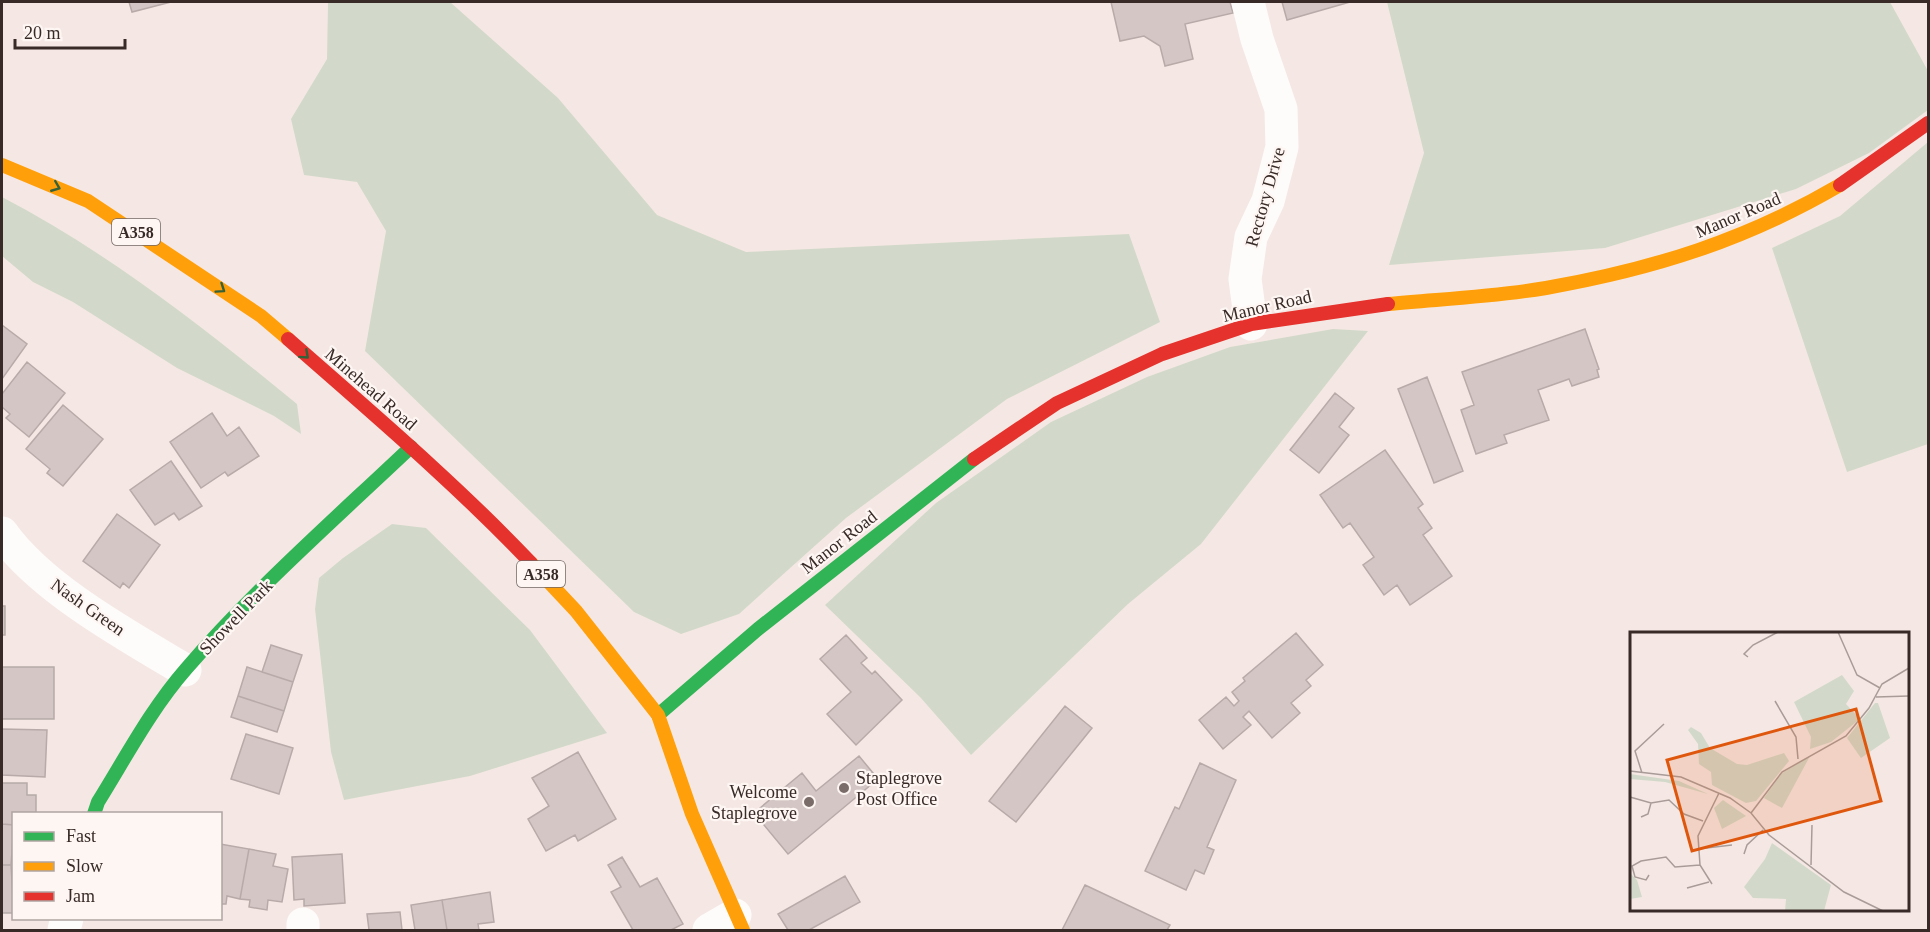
<svg xmlns="http://www.w3.org/2000/svg" width="1930" height="932" font-family="'Times New Roman',serif">
	<style>
		.green { fill: #d3d9ca }
		.building { fill: #d3c6c4; stroke: #b7aaa8; stroke-width: 1.5 }
		.lines { fill: none; stroke-linecap: round; stroke-linejoin: round }
		.street { stroke: #fefcfb; stroke-width: 33 }
		.fast { stroke: #30b455; stroke-width: 14 }
		.slow { stroke: #ff9f0a; stroke-width: 14 }
		.jam { stroke: #e5322d; stroke-width: 14 }
		.oneway { stroke: #356139 }
		.poi-dot { fill: #7a6c68; stroke: #fdf6f3; stroke-width: 2 }
		.labels { text-anchor: middle; stroke-width: 4.5; stroke-linejoin: round; paint-order: stroke }
		.shield { fill: #fdf6f3; stroke: #736764; stroke-width: 1.5 }
		.shield-label { font-size: 16px; font-weight: bold; fill: #382a26 }
		.street-label { font-size: 18px; fill: #382a26; stroke: #fdf6f3 }
		.poi-label { font-size: 18px; fill: #382a26; stroke: #fdf6f3; text-anchor: start }
		.inset-road { fill: none; stroke: #a99c98; stroke-width: 1.5 }
		.view { fill: #df570d; fill-opacity: 0.15; stroke: #df570d; stroke-width: 3 }
		.inset-edge { fill: none; stroke: #382a26; stroke-width: 3 }
	</style>
	<rect width="100%" height="100%" fill="#f5e8e4"/>
	<path class="green" d="M 328,2 L 450,2 L 558,98 L 657,215 L 746,252 L 1129,234 L 1160,322 L 1007,399 L 846,518 L 739,614 L 681,634 L 634,612 L 365,351 L 386,231 L 357,182 L 304,175 L 291,119 L 327,59 Z
		M 1387,2 L 1890,2 L 1928,71 L 1928,110 L 1869,153 L 1796,189 L 1605,248 L 1389,265 L 1424,153 Z
		M 1928,142 L 1928,444 L 1847,472 L 1772,248 L 1840,216 Z
		M 2,197 C 109,253 203,327 297,404 L 301,434 L 274,416 L 177,368 L 73,302 L 33,282 L 2,256 Z
		M 1333,329 L 1368,331 L 1201,544 L 1128,604 L 971,755 L 920,697 L 825,605 L 936,503 L 1051,422 L 1147,377 L 1230,347 Z
		M 392,524 L 426,528 L 530,630 L 607,733 L 470,776 L 344,800 L 331,752 L 315,609 L 319,578 L 343,558 Z"/>
	<path class="building" d="M 129,2 L 171,2 L 132,12 Z
		M 1111,2 L 1230,2 L 1233,13 L 1185,24 L 1193,59 L 1165,66 L 1160,46 L 1144,36 L 1120,41 Z
		M 1282,2 L 1350,2 L 1287,20 Z
		M 2,325 L 27,344 L 2,379 Z
		M 1585,329 L 1599,369 L 1597,370 L 1599,377 L 1572,386 L 1569,379 L 1538,390 L 1549,420 L 1504,435 L 1507,443 L 1476,454 L 1461,410 L 1474,405 L 1462,372 Z
		M 27,362 L 65,393 L 29,437 L 6,418 L 10,414 L 2,407 L 2,394 Z
		M 1427,377 L 1463,471 L 1434,483 L 1398,389 Z
		M 1335,393 L 1354,408 L 1339,427 L 1349,435 L 1319,473 L 1290,450 Z
		M 63,405 L 103,439 L 63,486 L 47,473 L 50,469 L 26,449 Z
		M 212,413 L 227,436 L 239,427 L 259,456 L 228,476 L 225,472 L 201,488 L 170,442 Z
		M 1385,450 L 1423,504 L 1418,508 L 1432,528 L 1423,535 L 1452,576 L 1410,605 L 1397,585 L 1384,595 L 1363,565 L 1374,557 L 1350,523 L 1343,528 L 1320,495 Z
		M 171,461 L 202,506 L 179,520 L 174,513 L 155,525 L 130,490 Z
		M 117,514 L 160,545 L 129,588 L 123,583 L 120,588 L 83,561 Z
		M 2,606 L 5,606 L 5,635 L 2,635 Z
		M 1296,633 L 1323,665 L 1306,680 L 1311,686 L 1291,703 L 1300,713 L 1272,738 L 1249,711 L 1243,717 L 1251,725 L 1223,749 L 1199,720 L 1226,697 L 1234,706 L 1239,701 L 1232,692 L 1245,681 L 1243,678 Z
		M 846,635 L 867,658 L 861,663 L 872,674 L 875,671 L 902,700 L 856,745 L 827,714 L 851,692 L 820,659 Z
		M 271,645 L 302,655 L 293,682 L 262,672 Z
		M 2,667 L 54,667 L 54,719 L 2,719 Z
		M 247,667 L 293,682 L 284,711 L 238,696 Z
		M 238,696 L 284,711 L 277,732 L 231,717 Z
		M 1065,706 L 1092,728 L 1016,822 L 989,801 Z
		M 2,729 L 47,730 L 45,777 L 2,775 Z
		M 246,734 L 293,748 L 279,794 L 231,779 Z
		M 578,752 L 616,819 L 578,841 L 575,835 L 546,851 L 528,819 L 549,806 L 532,778 Z
		M 859,756 L 878,779 L 788,854 L 754,813 L 802,773 L 816,791 Z
		M 1200,763 L 1236,780 L 1207,847 L 1214,850 L 1204,874 L 1195,870 L 1186,890 L 1145,871 L 1175,807 L 1179,809 Z
		M 2,783 L 27,783 L 27,795 L 36,795 L 36,814 L 14,814 L 14,825 L 2,824 Z
		M 2,824 L 14,825 L 11,865 L 2,865 Z
		M 220,844 L 249,849 L 240,899 L 227,896 L 226,904 L 220,904 Z
		M 249,849 L 276,854 L 273,866 L 288,869 L 282,902 L 268,900 L 267,910 L 249,907 L 250,900 L 240,899 Z
		M 342,854 L 345,903 L 304,906 L 304,899 L 294,900 L 292,857 Z
		M 622,857 L 640,887 L 657,878 L 683,924 L 671,930 L 633,930 L 611,892 L 621,887 L 608,865 Z
		M 2,865 L 11,865 L 14,913 L 2,913 Z
		M 845,876 L 860,902 L 809,930 L 788,930 L 778,914 Z
		M 1085,885 L 1170,925 L 1167,930 L 1062,930 Z
		M 490,892 L 494,922 L 478,924 L 479,930 L 447,930 L 442,900 Z
		M 442,900 L 447,930 L 415,930 L 411,905 Z
		M 400,912 L 402,930 L 369,930 L 367,914 Z"/>
	<g class="lines">
		<path class="street" d="M 1248,2 L 1257,39 L 1281,109 L 1282,147 L 1268,201 L 1251,237 L 1245,279 L 1251,324
			M 2,533 C 41,588 126,635 185,670
			M 303,924 L 303,930
			M 64,930 L 67,918
			M 709,930 L 735,915"/>
		<path class="fast" d="M 658,715 L 758,629 L 974,459
			M 94,814 L 98,802 C 126,757 151,709 186,669 C 255,589 335,519 411,447"/>
		<path class="slow" d="M 2,165 L 88,201 L 261,316 L 288,339
			M 1388,304 C 1440,299 1494,297 1546,288 C 1654,269 1746,240 1840,185
			M 531,563 L 576,611 L 658,715 L 692,814 L 743,930"/>
		<path class="jam" d="M 1840,185 L 1928,123
			M 288,339 C 371,412 455,483 531,563
			M 974,459 L 1057,403 L 1162,354 L 1251,324 L 1388,304"/>
	</g>
	<defs><path id="oneway-chevron" d="M-2-3.5L2.5 0L-2 3.5" fill="none" stroke-width="1.6" stroke-linecap="round" stroke-linejoin="round" transform="scale(1.5)"/></defs>
	<g class="oneway">
		<use href="#oneway-chevron" transform="translate(56 187) rotate(22)"/>
		<use href="#oneway-chevron" transform="translate(221 289) rotate(34)"/>
		<use href="#oneway-chevron" transform="translate(305 355) rotate(42)"/>
	</g>
	<g class="poi-dot">
		<circle cx="844" cy="788" r="6"/>
		<circle cx="809" cy="802" r="6"/>
	</g>
	<g class="labels">
		<g class="shield">
			<rect x="112" y="219" width="48" height="26" rx="4.5"/>
			<rect x="517" y="561" width="48" height="26" rx="4.5"/>
		</g>
		<g class="shield-label">
			<text x="136" y="238">A358</text>
			<text x="541" y="580">A358</text>
		</g>
		<g class="street-label">
			<text transform="translate(1265 197) rotate(-74)" y="6">Rectory Drive</text>
			<text transform="translate(1738 215) rotate(-23)" y="6">Manor Road</text>
			<text transform="translate(1267 306) rotate(-13)" y="6">Manor Road</text>
			<text transform="translate(371 389) rotate(41)" y="6">Minehead Road</text>
			<text transform="translate(839 542) rotate(-38)" y="6">Manor Road</text>
			<text transform="translate(88 607) rotate(35)" y="6">Nash Green</text>
			<text transform="translate(236 617) rotate(-46)" y="6">Showell Park</text>
		</g>
		<g class="poi-label">
			<text x="856" y="784">Staplegrove<tspan x="856" dy="21">Post Office</tspan></text>
			<text x="797" y="798" text-anchor="end">Welcome<tspan x="797" dy="21">Staplegrove</tspan></text>
		</g>
	</g>
	<g transform="translate(1630 632)">
		<rect width="279" height="279" fill="#f5e8e4"/>
		<path d="M 212,43 L 224,59 L 216,72 L 230,87 L 201,110 L 180,117 L 181,105 L 164,70 ZM 245,71 L 248,71 L 260,106 L 231,126 L 217,106 ZM 61,95 L 71,101 L 80,116 L 107,132 L 117,133 L 154,121 L 159,129 L 126,169 L 116,171 L 82,153 L 81,140 L 69,132 L 68,112 L 58,98 ZM 180,124 L 152,176 L 134,166 L 151,142 ZM 0,142 L 49,149 L 78,162 L 35,150 L 0,147 ZM 93,168 L 116,184 L 92,197 L 84,176 ZM 142,211 L 201,253 L 194,279 L 155,279 L 156,267 L 123,266 L 114,255 L 135,227 ZM 0,241 L 7,248 L 12,265 L 0,267 Z" fill="#d3d9ca"/>
		<path class="inset-road" d="M 208,0 L 227,43 L 250,56M 118,25 L 114,22 L 123,13 L 148,0M 246,65 L 279,64M 145,69 L 166,105 L 168,127M 0,139 L 51,145 L 100,166 L 121,181 L 139,203 L 214,260 L 253,279M 12,141 L 5,119 L 34,92M 0,165 L 21,171 L 39,168 L 54,182 L 73,189M 121,181 L 152,140 L 216,104 L 239,76 L 252,52 L 279,36M 11,185 L 18,182 L 21,171M 68,217 L 102,213M 114,222 L 117,213 L 133,198M 181,233 L 182,193M 19,243 L 16,248 L 5,245 L 2,234 L 11,229 L 36,225 L 45,235 L 70,233M 82,252 L 70,233 L 68,204 L 89,161M 57,256 L 79,250"/>
		<path class="view" d="M 226,77 L 251,169 L 62,219 L 37,128 Z"/>
		<rect width="279" height="279" class="inset-edge"/>
	</g>
	<rect width="1930" height="932" fill="none" stroke="#382a26" stroke-width="6"/>
	<rect x="12" y="812" width="210" height="108" fill="#fdf6f3" stroke="#aea4a1" stroke-width="1.5"/>
	<rect x="24" y="832" width="30" height="9" fill="#30b455" stroke="#aea4a1" stroke-width="1.5"/>
	<text x="66" y="842" font-size="18" fill="#382a26">Fast</text>
	<rect x="24" y="862" width="30" height="9" fill="#ff9f0a" stroke="#aea4a1" stroke-width="1.5"/>
	<text x="66" y="872" font-size="18" fill="#382a26">Slow</text>
	<rect x="24" y="892" width="30" height="9" fill="#e5322d" stroke="#aea4a1" stroke-width="1.5"/>
	<text x="66" y="902" font-size="18" fill="#382a26">Jam</text>
	<path d="M15 39v9h110v-9" fill="none" stroke="#382a26" stroke-width="3"/>
	<text x="24" y="39" font-size="18" fill="#382a26" stroke="#fdf6f3" stroke-width="4.5" paint-order="stroke">20 m</text>
</svg>
